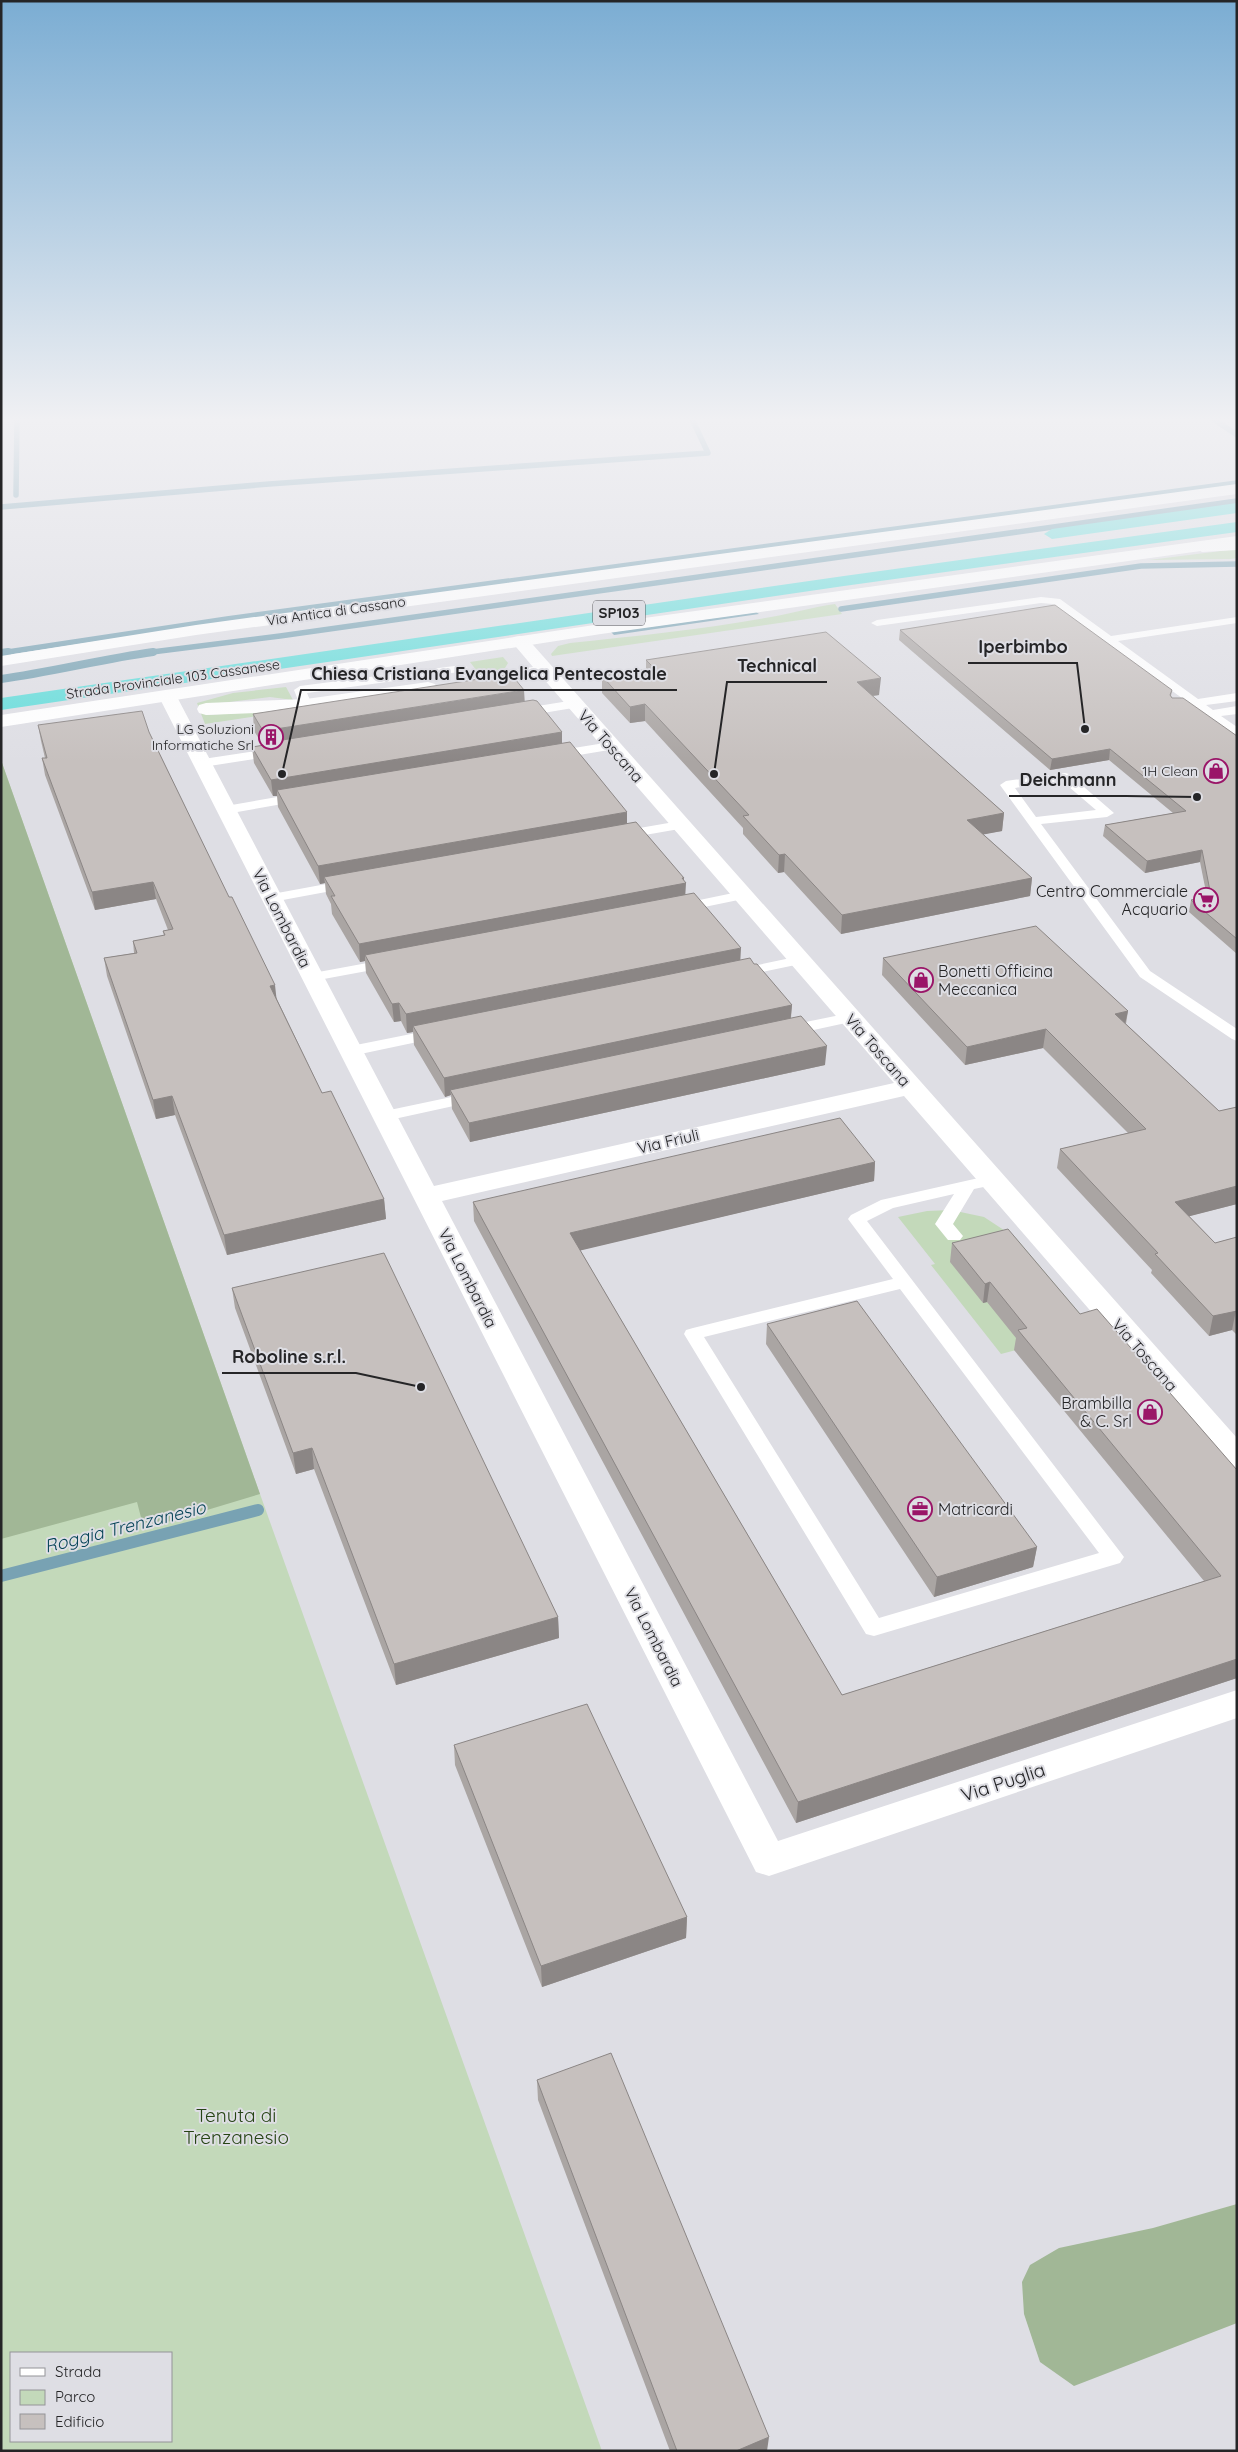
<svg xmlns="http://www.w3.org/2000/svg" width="1238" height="2452" font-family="Quicksand,sans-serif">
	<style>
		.green { fill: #c3d9ba; fill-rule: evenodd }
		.forest { fill: #a1b796 }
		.water { fill: #78a2b3 }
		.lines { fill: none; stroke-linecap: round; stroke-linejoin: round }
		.stream-far2 { stroke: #78a2b3; stroke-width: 5.5 }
		.stream-far1 { stroke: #78a2b3; stroke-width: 8 }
		.stream { stroke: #78a2b3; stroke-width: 12 }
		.lane { fill: #fff; fill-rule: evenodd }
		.street { fill: #fff; fill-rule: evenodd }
		.secondary { fill: #fff; fill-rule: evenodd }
		.highway { fill: #64dcda; fill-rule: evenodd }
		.wall { fill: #aaa5a3 }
		.shaded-wall { fill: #8b8685 }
		.building { fill: #c6c0be; stroke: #8b8685 }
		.labels { text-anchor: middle; stroke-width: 4; stroke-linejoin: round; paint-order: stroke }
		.far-street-label { font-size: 14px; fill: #252527; stroke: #dedee4 }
		.far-poi-label { font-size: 14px; fill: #252527; stroke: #dedee4; text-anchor: end }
		.shield { fill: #dedee4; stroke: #5c5c60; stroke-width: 1 }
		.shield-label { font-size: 15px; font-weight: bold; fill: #252527 }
		.street-label { font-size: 16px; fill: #252527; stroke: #dedee4 }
		.poi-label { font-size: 16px; fill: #252527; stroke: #dedee4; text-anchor: end }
		.water-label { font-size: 18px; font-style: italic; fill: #074558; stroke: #dedee4 }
		.near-street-label { font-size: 19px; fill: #252527; stroke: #dedee4 }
		.near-park-label { font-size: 19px; fill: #264414; stroke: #dedee4 }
		.leader { fill: none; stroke: #252527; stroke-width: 2 }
		.callout-dot { fill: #252527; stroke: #dedee4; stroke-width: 2 }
		.callout-label { font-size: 18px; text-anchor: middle; font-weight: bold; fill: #252527; stroke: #dedee4; stroke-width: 4; stroke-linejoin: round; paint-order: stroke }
	</style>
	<rect width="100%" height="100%" fill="#dedee4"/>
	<path class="green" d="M 1237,549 L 1237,558 L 1231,559 L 1149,560 Z
		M 835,604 L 842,614 L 552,656 L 551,654 L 558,646 L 570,643 C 638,636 705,629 771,617 C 793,613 813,607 835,604 Z
		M 503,657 L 508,663 L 505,668 L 480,675 L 470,662 Z
		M 286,687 L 293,700 L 270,697 L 204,705 L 207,715 L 304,709 L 205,724 L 197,703 L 233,693 Z
		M 1,760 L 260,1494 L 602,2451 L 1,2451 ZM 11,2353 L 171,2353 L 171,2441 L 11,2441 Z
		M 951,1210 L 984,1217 L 1016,1238 L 1093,1329 L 1001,1354 L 931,1265 L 935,1264 L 898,1217 L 927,1211 Z"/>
	<path class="forest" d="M 1,760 L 260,1494 L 144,1529 L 137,1502 L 1,1539 Z
		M 1237,2204 L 1237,2323 L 1074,2386 L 1040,2362 L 1024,2314 L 1022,2282 L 1030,2265 L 1059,2248 L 1153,2228 Z"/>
	<path class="water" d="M 756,612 L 759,614 L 614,635 L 611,632 Z"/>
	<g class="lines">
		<path class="stream-far2" d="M 1213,419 L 1237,435
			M 16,495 L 17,419
			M 1,507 L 269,484 L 708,453 L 692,419
			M 841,609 L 1141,566 L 1237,564
			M 1,653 L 227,619 L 1237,483
			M 144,653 L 280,636 L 1237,501"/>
		<path class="stream-far1" d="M 1,653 L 8,652
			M 1,679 C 52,672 102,659 153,652"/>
		<path class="stream" d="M 1,1576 L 258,1510"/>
		<path class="lane" d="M 1237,544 L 1237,550 L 1202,552 L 1197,549 L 1202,546 Z
			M 1041,597 L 1060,599 L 1111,636 L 1237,617 L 1237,623 L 1118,641 L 1198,699 L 1237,693 L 1237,701 L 1206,705 L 1213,710 L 1237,706 L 1237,714 L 1221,716 L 1237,727 L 1237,737 L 1194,707 L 1186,707 L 1184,704 L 1186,701 L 1053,604 L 1041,603 L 877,626 L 871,623 L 877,620 Z
			M 462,665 L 466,666 L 477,681 L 475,683 L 467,683 L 459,672 L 307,693 L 312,705 L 306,709 L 300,705 L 294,690 L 300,686 Z
			M 575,700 L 581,704 L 579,707 L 519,717 L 513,713 L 519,709 Z
			M 611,742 L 617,746 L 615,749 L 555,759 L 549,755 L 555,751 Z
			M 276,748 L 280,749 L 282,752 L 280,755 L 203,767 L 197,763 L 203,759 Z
			M 1065,773 L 1069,774 L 1114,813 L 1107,817 L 1041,824 L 1150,971 L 1237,1029 L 1237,1041 L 1232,1039 L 1140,977 L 1000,785 L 1006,781 ZM 1062,781 L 1096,810 L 1036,817 L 1015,788 Z
			M 300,793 L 306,797 L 305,800 L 226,814 L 219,810 L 226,806 Z
			M 680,821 L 685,822 L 687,825 L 685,828 L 622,839 L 615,835 L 622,831 Z
			M 348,880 L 355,884 L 353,887 L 272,902 L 265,898 L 272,894 Z
			M 743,891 L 750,895 L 748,898 L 680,912 L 673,908 L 680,904 Z
			M 800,956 L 807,960 L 805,963 L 739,977 L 732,973 L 734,970 Z
			M 389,959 L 396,963 L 394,966 L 313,981 L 306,977 L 313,973 Z
			M 850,1013 L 855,1015 L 858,1018 L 855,1021 L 786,1036 L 778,1031 L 786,1026 Z
			M 436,1029 L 444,1034 L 441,1037 L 351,1056 L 343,1051 L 351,1046 Z
			M 475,1092 L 481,1094 L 483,1097 L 481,1100 L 385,1121 L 379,1119 L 377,1116 L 379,1113 L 385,1111 Z
			M 992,1175 L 998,1176 L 1001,1180 L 998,1184 L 974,1189 L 953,1224 L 963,1236 L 960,1240 L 948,1240 L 935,1224 L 954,1194 L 893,1208 L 867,1221 L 1124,1557 L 1120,1563 L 874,1636 L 866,1634 L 684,1334 L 686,1330 L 693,1328 L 893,1279 L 848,1219 L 851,1215 L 881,1200 ZM 900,1289 L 1099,1553 L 879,1618 L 704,1337 Z"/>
		<path class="street" d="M 1237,484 L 1237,494 L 196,635 L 1,666 L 1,656 L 196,625 Z
			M 520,636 L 526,637 L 1237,1438 L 1237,1470 L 1226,1467 L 904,1096 L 442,1201 L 778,1841 L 1237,1690 L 1237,1718 L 769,1876 L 756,1872 L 158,695 L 160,691 L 174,691 L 176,695 L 434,1186 L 894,1083 L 542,677 L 475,687 L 469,685 L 466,681 L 469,677 L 533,667 L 511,641 L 514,637 Z
			M 428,682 L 435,684 L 437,688 L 435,692 L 306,711 L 206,715 L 199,713 L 197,709 L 199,705 L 206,703 L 306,699 Z"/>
		<path class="secondary" d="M 1237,536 L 1237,546 L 601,634 L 1,727 L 1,715 L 601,624 Z"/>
		<path class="highway" d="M 1237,503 L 1237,513 L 1052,539 L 1044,534 L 1052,529 Z
			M 1237,522 L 1237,532 L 844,586 L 1,710 L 1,698 L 844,576 Z"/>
	</g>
	<path class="wall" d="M 900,630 L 1172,690 L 1171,696 L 1172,698 L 1237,736 L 1237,954 L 1189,912 L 1191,900 L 1207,897 L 1200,862 L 1145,873 L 1103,836 L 1105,825 L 1173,813 L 1109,760 L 1050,770 L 899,640 Z
		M 646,660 L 879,695 L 872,696 L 1004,813 L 1002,831 L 983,834 L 1032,878 L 1030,896 L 841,934 L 784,872 L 778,873 L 743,834 L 743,828 L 645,721 L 630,723 L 602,693 L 602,676 L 646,669 Z
		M 524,702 L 562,732 L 562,743 L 627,823 L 684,880 L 685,894 L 740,960 L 792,1005 L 791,1018 L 825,1065 L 470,1142 L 452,1109 L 451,1095 L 445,1097 L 414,1045 L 413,1032 L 407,1033 L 401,1021 L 394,1022 L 366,973 L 365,961 L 360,962 L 332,914 L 331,904 L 326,894 L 325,883 L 320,884 L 278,807 L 277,796 L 273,796 L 254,763 L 252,747 L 263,745 L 254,731 L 253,714 Z
		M 38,725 L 149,732 L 322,1093 L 384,1199 L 386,1219 L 227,1255 L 175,1115 L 156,1119 L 107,976 L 104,958 L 134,953 L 133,941 L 164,936 L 163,931 L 168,930 L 156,899 L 95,910 L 45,775 L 42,758 L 45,758 L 41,741 Z
		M 883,958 L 1128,1011 L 1126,1024 L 1219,1111 L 1237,1107 L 1237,1204 L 1189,1216 L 1215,1243 L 1237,1237 L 1237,1335 L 1232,1330 L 1209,1336 L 1151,1273 L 1152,1270 L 1057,1168 L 1060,1149 L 1128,1133 L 1043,1048 L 965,1065 L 882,975 Z
		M 875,1162 L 874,1181 L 580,1250 L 842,1695 L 1204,1581 L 1014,1350 L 1016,1338 L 987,1302 L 983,1303 L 950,1262 L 952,1243 L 1080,1314 L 1237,1470 L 1237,1678 L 796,1823 L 474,1221 L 473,1202 Z
		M 232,1288 L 558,1617 L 559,1638 L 396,1685 L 314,1469 L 296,1474 L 235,1308 Z
		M 767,1324 L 1037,1547 L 1033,1567 L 934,1597 L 766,1344 Z
		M 454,1745 L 687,1917 L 686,1938 L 542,1987 L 455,1765 Z
		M 537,2080 L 767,2451 L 670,2451 L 538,2100 Z"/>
	<path class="shaded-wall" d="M 881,678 L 879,695 L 856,698 L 857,682 Z
		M 524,690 L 525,706 L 271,744 L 270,742 L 270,746 L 265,747 L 263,731 Z
		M 645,704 L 645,721 L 630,723 L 630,707 Z
		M 562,732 L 562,748 L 277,790 L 277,796 L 273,796 L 271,780 Z
		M 1110,749 L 1109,760 L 1050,770 L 1052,759 Z
		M 627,812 L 627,829 L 324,877 L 325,883 L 320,884 L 318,866 Z
		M 1004,813 L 1002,831 L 965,838 L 967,820 Z
		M 1202,850 L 1200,862 L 1145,873 L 1147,861 Z
		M 785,854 L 784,872 L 778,873 L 779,855 Z
		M 684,878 L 684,883 L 686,883 L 685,900 L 365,955 L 365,961 L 360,962 L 359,944 Z
		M 1032,878 L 1030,896 L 841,934 L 842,915 Z
		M 153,882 L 156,899 L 95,910 L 92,892 Z
		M 741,948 L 740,966 L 413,1026 L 413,1032 L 407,1033 L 406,1014 Z
		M 275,985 L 277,1003 L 270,986 Z
		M 399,1003 L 401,1021 L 394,1022 L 392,1004 Z
		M 792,1005 L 790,1024 L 450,1090 L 451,1095 L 445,1097 L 444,1078 Z
		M 1128,1011 L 1124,1029 L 1115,1014 Z
		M 1046,1029 L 1043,1048 L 965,1065 L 967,1047 Z
		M 827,1046 L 825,1065 L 470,1142 L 469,1123 Z
		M 172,1096 L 175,1115 L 156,1119 L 153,1100 Z
		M 875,1162 L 874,1181 L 570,1253 L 570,1233 Z
		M 1237,1186 L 1237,1204 L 1171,1221 L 1175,1202 Z
		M 384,1199 L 386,1219 L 227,1255 L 224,1235 Z
		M 990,1282 L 987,1302 L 983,1303 L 985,1284 Z
		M 1236,1310 L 1232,1330 L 1209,1336 L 1213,1316 Z
		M 312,1448 L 314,1469 L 296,1474 L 293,1453 Z
		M 1037,1547 L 1033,1567 L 934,1597 L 937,1577 Z
		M 558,1617 L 559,1638 L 396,1685 L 394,1664 Z
		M 1237,1659 L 1237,1678 L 796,1823 L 798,1802 Z
		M 687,1917 L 686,1938 L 542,1987 L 541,1966 Z
		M 769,2437 L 767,2451 L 736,2451 Z"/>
	<path class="building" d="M 1055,605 L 1172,690 L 1170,695 L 1172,698 L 1183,698 L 1237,736 L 1237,939 L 1191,900 L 1211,896 L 1202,850 L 1147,861 L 1105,825 L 1186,811 L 1110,749 L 1052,759 L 900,630 Z
		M 826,632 L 881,678 L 857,682 L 1004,813 L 967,820 L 1032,878 L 842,915 L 785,854 L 779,855 L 743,816 L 749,815 L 645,704 L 630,707 L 602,676 L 654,668 L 646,660 Z
		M 511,674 L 524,690 L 263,731 L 253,714 Z
		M 533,700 L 537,701 L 562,732 L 271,780 L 252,747 L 271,744 L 270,742 Z
		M 142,711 L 149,732 L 229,897 L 232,897 L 275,985 L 270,986 L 322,1093 L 331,1091 L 384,1199 L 224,1235 L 172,1096 L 153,1100 L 104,958 L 137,953 L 133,941 L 165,935 L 163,931 L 173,929 L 153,882 L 92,892 L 42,758 L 47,758 L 38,725 Z
		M 570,742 L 627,812 L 318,866 L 277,790 Z
		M 636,822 L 684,878 L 682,878 L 686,883 L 359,944 L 331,896 L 335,896 L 324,877 Z
		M 694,893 L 741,948 L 406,1014 L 399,1003 L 392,1004 L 365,955 Z
		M 1036,926 L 1128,1011 L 1115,1014 L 1219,1111 L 1237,1107 L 1237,1186 L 1175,1202 L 1215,1243 L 1237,1237 L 1237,1311 L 1213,1316 L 1155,1254 L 1158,1253 L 1060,1149 L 1146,1129 L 1046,1029 L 967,1047 L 883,958 Z
		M 750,958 L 754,964 L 757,964 L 792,1005 L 444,1078 L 413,1026 Z
		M 801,1016 L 827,1046 L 469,1123 L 450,1090 Z
		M 840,1118 L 875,1162 L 570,1233 L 842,1695 L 1221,1576 L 1018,1330 L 1027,1328 L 990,1282 L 985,1284 L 952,1243 L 1008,1229 L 1080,1314 L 1097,1309 L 1237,1470 L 1237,1659 L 798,1802 L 473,1202 Z
		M 384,1253 L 558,1617 L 394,1664 L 312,1448 L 293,1453 L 232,1288 Z
		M 857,1301 L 1037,1547 L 937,1577 L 767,1324 Z
		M 587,1704 L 687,1917 L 541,1966 L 454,1745 Z
		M 611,2053 L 769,2437 L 736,2451 L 677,2451 L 537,2080 Z"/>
	<linearGradient id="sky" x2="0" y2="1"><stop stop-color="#7badd3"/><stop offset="0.55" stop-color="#f0f0f3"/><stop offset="1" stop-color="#f0f0f3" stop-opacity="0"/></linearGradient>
	<rect width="1238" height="763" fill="url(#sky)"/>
	<defs>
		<symbol id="building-ring" viewBox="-11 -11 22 22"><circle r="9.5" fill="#dedee4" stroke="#9a1568" stroke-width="1.5"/><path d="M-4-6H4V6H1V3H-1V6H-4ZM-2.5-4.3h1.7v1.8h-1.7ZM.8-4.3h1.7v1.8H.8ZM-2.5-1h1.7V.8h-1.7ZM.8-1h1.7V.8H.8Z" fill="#9a1568"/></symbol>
		<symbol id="shop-ring" viewBox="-11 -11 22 22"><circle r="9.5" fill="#dedee4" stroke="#9a1568" stroke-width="1.5"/><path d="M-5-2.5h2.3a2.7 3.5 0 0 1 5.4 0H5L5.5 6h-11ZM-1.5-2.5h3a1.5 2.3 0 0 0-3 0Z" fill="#9a1568"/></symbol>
		<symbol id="supermarket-ring" viewBox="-11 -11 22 22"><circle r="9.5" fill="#dedee4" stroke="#9a1568" stroke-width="1.5"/><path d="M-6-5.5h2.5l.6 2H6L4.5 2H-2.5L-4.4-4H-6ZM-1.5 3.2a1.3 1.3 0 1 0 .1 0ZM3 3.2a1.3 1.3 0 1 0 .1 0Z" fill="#9a1568"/></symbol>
		<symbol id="office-ring" viewBox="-11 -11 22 22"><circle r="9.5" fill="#dedee4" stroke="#9a1568" stroke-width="1.5"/><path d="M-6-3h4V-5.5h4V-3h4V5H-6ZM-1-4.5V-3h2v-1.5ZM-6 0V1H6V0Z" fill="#9a1568"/></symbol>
	</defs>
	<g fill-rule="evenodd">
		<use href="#building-ring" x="257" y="723" width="28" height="28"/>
		<use href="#shop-ring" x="1202" y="757" width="28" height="28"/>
		<use href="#supermarket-ring" x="1192" y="886" width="28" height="28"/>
		<use href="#shop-ring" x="907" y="966" width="28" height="28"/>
		<use href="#shop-ring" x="1136" y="1398" width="28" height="28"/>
		<use href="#office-ring" x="906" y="1495" width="28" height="28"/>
	</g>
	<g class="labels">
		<g class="far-street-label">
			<text transform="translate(336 611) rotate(-8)" y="5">Via Antica di Cassano</text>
			<text transform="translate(173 679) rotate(-8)" y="5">Strada Provinciale 103 Cassanese</text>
		</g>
		<g class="far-poi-label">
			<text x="254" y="734">LG Soluzioni<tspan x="254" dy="16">Informatiche Srl</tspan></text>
			<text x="1198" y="776">1H Clean</text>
		</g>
		<rect class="shield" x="593" y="600.5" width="52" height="25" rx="4"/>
		<g class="shield-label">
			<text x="619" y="618">SP103</text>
		</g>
		<g class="street-label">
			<text transform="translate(611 746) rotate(49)" y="6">Via Toscana</text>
			<text transform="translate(282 918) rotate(63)" y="6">Via Lombardia</text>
			<text transform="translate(878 1050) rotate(49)" y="6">Via Toscana</text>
			<text transform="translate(668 1141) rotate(-13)" y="6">Via Friuli</text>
			<text transform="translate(468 1278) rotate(63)" y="6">Via Lombardia</text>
			<text transform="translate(1145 1355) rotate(49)" y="6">Via Toscana</text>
			<text transform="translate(654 1637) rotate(63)" y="6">Via Lombardia</text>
		</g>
		<g class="poi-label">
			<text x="1188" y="897">Centro Commerciale<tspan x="1188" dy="18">Acquario</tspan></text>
			<text x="938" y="977" text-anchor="start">Bonetti Officina<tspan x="938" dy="18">Meccanica</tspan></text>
			<text x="1132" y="1409">Brambilla<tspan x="1132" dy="18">&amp; C. Srl</tspan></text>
			<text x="938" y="1515" text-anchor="start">Matricardi</text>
		</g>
		<g class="water-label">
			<text transform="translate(125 1527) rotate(-14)" y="6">Roggia Trenzanesio</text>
		</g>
		<g class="near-street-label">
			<text transform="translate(1003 1782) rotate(-18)" y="7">Via Puglia</text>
		</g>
		<g class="near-park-label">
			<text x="236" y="2122">Tenuta di<tspan x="236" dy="22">Trenzanesio</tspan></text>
		</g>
	</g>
	<path class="leader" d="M1085 729L1077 663H968M714 774L727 682H827M282 774L301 690H677M1197 797L1126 796H1009M421 1387L356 1373H222"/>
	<g class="callout-dot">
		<circle cx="1085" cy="729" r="5"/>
		<circle cx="714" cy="774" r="5"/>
		<circle cx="282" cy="774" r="5"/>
		<circle cx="1197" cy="797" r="5"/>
		<circle cx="421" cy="1387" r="5"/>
	</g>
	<g class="callout-label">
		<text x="1023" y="653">Iperbimbo</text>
		<text x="777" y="672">Technical</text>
		<text x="489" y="680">Chiesa Cristiana Evangelica Pentecostale</text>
		<text x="1068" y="786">Deichmann</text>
		<text x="289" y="1363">Roboline s.r.l.</text>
	</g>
	<rect width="1238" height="2452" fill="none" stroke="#252527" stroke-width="5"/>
	<rect x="10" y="2352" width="162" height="90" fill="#dedee4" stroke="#949498"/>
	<rect x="20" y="2368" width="25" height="8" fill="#ffffff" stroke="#949498"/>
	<text x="55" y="2377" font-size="15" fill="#252527">Strada</text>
	<rect x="20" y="2390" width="25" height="15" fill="#c3d9ba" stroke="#949498"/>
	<text x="55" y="2402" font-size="15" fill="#252527">Parco</text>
	<rect x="20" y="2414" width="25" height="15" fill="#c6c0be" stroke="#949498"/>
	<text x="55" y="2427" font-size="15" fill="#252527">Edificio</text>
</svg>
